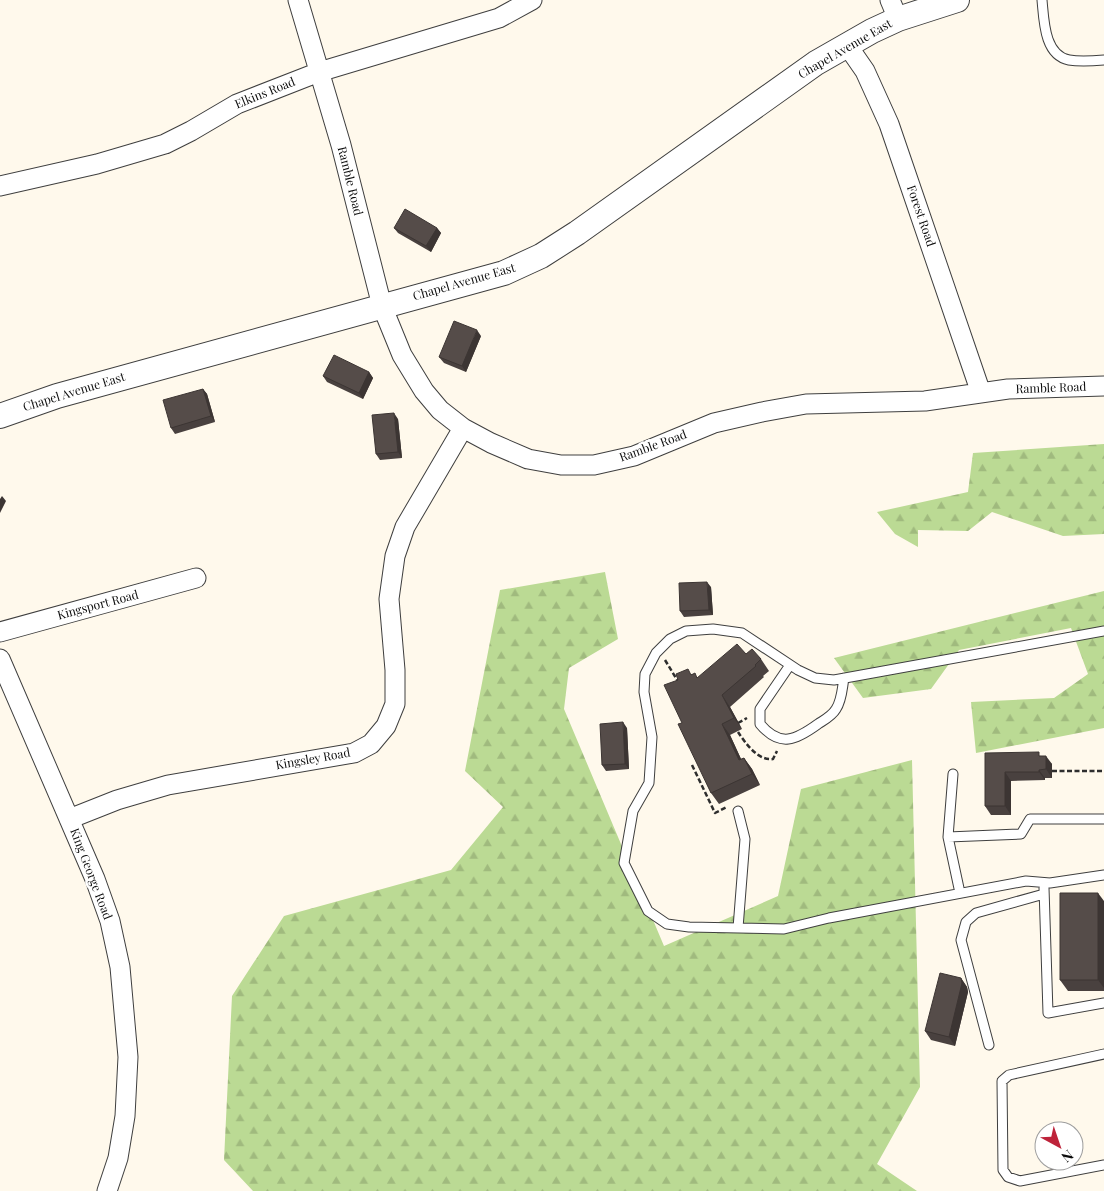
<svg xmlns="http://www.w3.org/2000/svg" width="1104" height="1191" font-family="'Playfair Display',serif">
	<style>
		.forest { fill: url(#forest-firs) }
		.lines { fill: none; stroke-linecap: round; stroke-linejoin: round }
		.service-casing { stroke: #3f3f3f; stroke-width: 11 }
		.minor-casing { stroke: #3f3f3f; stroke-width: 21 }
		.tertiary-casing { stroke: #3f3f3f; stroke-width: 26 }
		.path { stroke: #2e2e2e; stroke-width: 2.5; stroke-dasharray: 5 2.5; stroke-linecap: butt }
		.service { stroke: #fff; stroke-width: 9 }
		.minor { stroke: #fff; stroke-width: 19 }
		.tertiary { stroke: #fff; stroke-width: 24 }
		.wall { fill: #49413f }
		.shaded-wall { fill: #3c3533 }
		.building { fill: #554c49; stroke: #3c3533 }
		.labels { text-anchor: middle; stroke-width: 5; stroke-linejoin: round; paint-order: stroke }
		.street-label { font-size: 12px; fill: #0c0c0c; stroke: #fff }
	</style>
	<defs>
		<pattern id="forest-firs" width="22" height="20" patternUnits="userSpaceOnUse" patternTransform="scale(1.25)"><rect width="22" height="20" fill="#bbda94"/><path d="M5 1l3.5 6h-7zM16 11l3.5 6h-7z" fill="#a0ba7e"/></pattern>
	</defs>
	<rect width="100%" height="100%" fill="#fff9ec"/>
	<path class="forest" d="M 1104,444 L 1104,534 L 1063,536 L 992,512 L 968,531 L 918,530 L 918,547 L 895,534 L 877,512 L 968,492 L 973,453 Z
		M 605,572 L 618,639 L 569,668 L 564,709 L 664,946 L 778,896 L 801,789 L 912,760 L 920,1087 L 877,1164 L 917,1191 L 253,1191 L 224,1160 L 232,996 L 284,916 L 451,870 L 503,807 L 465,771 L 500,590 Z
		M 1104,591 L 1104,728 L 976,753 L 971,702 L 1054,698 L 1088,674 L 1071,628 L 959,650 L 931,689 L 863,698 L 834,658 Z"/>
	<g class="lines">
		<defs>
			<path id="service" d="M 1042,0 C 1044,20 1044,55 1069,60 C 1080,62 1093,61 1104,60
				M 1104,631 L 834,680 L 815,678 L 798,670 L 742,633 L 713,629 L 686,631 L 670,639 L 656,653 L 645,674 L 644,692 L 652,737 L 649,783 L 633,811 L 624,863 L 648,911 L 667,924 L 689,927 L 784,929 L 829,918 L 1026,881 L 1050,883 L 1104,875
				M 790,665 L 760,709 L 760,724 C 780,748 796,740 818,724 C 824,720 832,716 836,709 C 842,700 842,689 844,678
				M 953,774 L 948,837 L 960,893
				M 738,811 L 745,839 L 738,928
				M 948,837 L 1021,834 L 1030,819 L 1104,819
				M 1044,888 L 1048,1013 L 1104,1003
				M 989,1045 L 961,940 L 966,922 L 976,913 L 1044,894
				M 1104,1054 L 1009,1075 L 1002,1081 L 1003,1170 L 1008,1177 L 1020,1181 L 1104,1165"/>
			<path id="minor" d="M 298,0 L 341,145 L 382,306 L 402,355 L 424,391 L 440,410 L 463,428 L 491,443 L 528,459 L 561,465 L 594,465 L 634,456 L 714,423 L 762,412 L 806,404 L 925,401 L 1008,389 L 1104,386
				M 890,0 L 898,19
				M 847,45 L 865,71 L 889,124 L 981,393
				M 0,186 L 97,164 L 165,144 L 191,131 L 237,104 L 319,72 L 499,18 L 532,0
				M 0,632 L 196,578
				M 0,659 L 95,879 L 110,921 L 120,967 L 128,1057 L 125,1116 L 118,1158 L 107,1191
				M 69,819 L 117,800 L 168,785 L 354,753 L 371,744 L 386,726 L 395,704 L 395,670 L 389,599 L 395,556 L 405,527 L 463,428"/>
			<path id="tertiary" d="M 0,416 L 57,396 L 504,273 L 541,256 L 577,233 L 816,63 L 872,31 L 898,19 L 957,0"/>
		</defs>
		<use href="#service" class="service-casing"/>
		<use href="#minor" class="minor-casing"/>
		<use href="#tertiary" class="tertiary-casing"/>
		<path class="path" d="M 665,660 L 679,683
			M 738,723 L 747,718
			M 738,732 C 746,744 758,761 773,759 L 777,751
			M 692,765 L 715,813 L 727,807
			M 1052,771 L 1104,771"/>
		<use href="#service" class="service"/>
		<use href="#minor" class="minor"/>
		<use href="#tertiary" class="tertiary"/>
	</g>
	<path class="wall" d="M 394,228 L 437,228 L 441,233 L 431,252 L 398,233 Z
		M 481,336 L 466,372 L 444,363 L 439,357 Z
		M 369,372 L 373,378 L 363,399 L 327,382 L 323,376 Z
		M 203,389 L 207,394 L 215,422 L 175,434 L 171,428 Z
		M 398,419 L 402,458 L 380,460 L 376,454 Z
		M 711,587 L 713,615 L 684,617 L 680,611 Z
		M 746,654 L 761,659 L 769,671 L 763,676 L 764,677 L 730,707 L 742,729 L 730,735 L 741,759 L 744,758 L 752,769 L 760,785 L 719,804 L 711,793 L 682,723 L 678,680 L 692,674 L 698,678 Z
		M 627,728 L 629,769 L 606,771 L 602,765 Z
		M 985,753 L 1042,756 L 1052,764 L 1052,778 L 1045,778 L 1045,780 L 1011,781 L 1011,815 L 991,815 L 985,806 Z
		M 1104,901 L 1104,991 L 1068,991 L 1060,980 Z
		M 961,978 L 967,987 L 968,992 L 955,1046 L 931,1040 L 925,1031 Z"/>
	<path class="shaded-wall" d="M 437,228 L 441,233 L 431,252 L 426,246 Z
		M 477,330 L 481,336 L 466,372 L 462,366 Z
		M 369,372 L 373,378 L 363,399 L 359,393 Z
		M 203,389 L 207,394 L 215,422 L 211,416 Z
		M 394,413 L 398,419 L 402,458 L 398,452 Z
		M 2,496 L 6,501 L 0,513 L 0,499 Z
		M 707,582 L 711,587 L 713,615 L 709,610 Z
		M 722,695 L 730,707 L 742,729 L 734,718 Z
		M 623,722 L 627,728 L 629,769 L 625,764 Z
		M 722,724 L 730,735 L 747,772 L 739,760 Z
		M 1046,756 L 1052,764 L 1052,778 L 1046,769 Z
		M 744,758 L 752,769 L 760,785 L 752,774 Z
		M 1039,770 L 1045,778 L 1045,780 L 1039,772 Z
		M 1005,772 L 1011,781 L 1011,815 L 1005,806 Z
		M 1098,893 L 1104,901 L 1104,988 L 1098,980 Z
		M 961,978 L 967,987 L 968,992 L 955,1046 L 949,1037 Z"/>
	<path class="building" d="M 405,209 L 437,228 L 426,246 L 394,228 Z
		M 454,321 L 477,330 L 462,366 L 439,357 Z
		M 334,355 L 369,372 L 359,393 L 323,376 Z
		M 203,389 L 211,416 L 171,428 L 163,400 Z
		M 394,413 L 398,452 L 376,454 L 372,415 Z
		M 707,582 L 709,610 L 680,611 L 679,583 Z
		M 737,644 L 746,654 L 752,649 L 761,659 L 755,665 L 756,666 L 722,695 L 734,718 L 722,724 L 739,760 L 744,758 L 752,774 L 711,793 L 678,724 L 682,723 L 664,685 L 678,680 L 676,674 L 688,669 L 691,675 L 695,673 L 697,678 Z
		M 623,722 L 625,764 L 602,765 L 600,724 Z
		M 1039,752 L 1039,756 L 1046,756 L 1046,769 L 1039,770 L 1039,772 L 1005,772 L 1005,806 L 985,806 L 985,753 Z
		M 1060,893 L 1098,893 L 1098,980 L 1060,980 Z
		M 940,973 L 961,978 L 962,983 L 949,1037 L 925,1031 Z"/>
	<g class="labels">
		<g class="street-label">
			<text transform="translate(845 49) rotate(-30)" y="4">Chapel Avenue East</text>
			<text transform="translate(265 93) rotate(-22)" y="4">Elkins Road</text>
			<text transform="translate(350 181) rotate(76)" y="4">Ramble Road</text>
			<text transform="translate(921 216) rotate(71)" y="4">Forest Road</text>
			<text transform="translate(464 282) rotate(-16)" y="4">Chapel Avenue East</text>
			<text transform="translate(1051 388) rotate(-2)" y="4">Ramble Road</text>
			<text transform="translate(74 392) rotate(-17)" y="4">Chapel Avenue East</text>
			<text transform="translate(653 446) rotate(-20)" y="4">Ramble Road</text>
			<text transform="translate(98 605) rotate(-15)" y="4">Kingsport Road</text>
			<text transform="translate(313 759) rotate(-10)" y="4">Kingsley Road</text>
			<text transform="translate(91 874) rotate(69)" y="4">King George Road</text>
		</g>
	</g>
	<g transform="translate(1059 1146) rotate(140)"><circle r="24" fill="#ffffff" stroke="#9e9e9e"/>
	<path d="M0-4L9 19L0 12L-9 19Z" fill="#be233a"/>
	<text y="-8" font-size="14" font-weight="bold" text-anchor="middle" fill="#0c0c0c">N</text>
	</g>
</svg>
